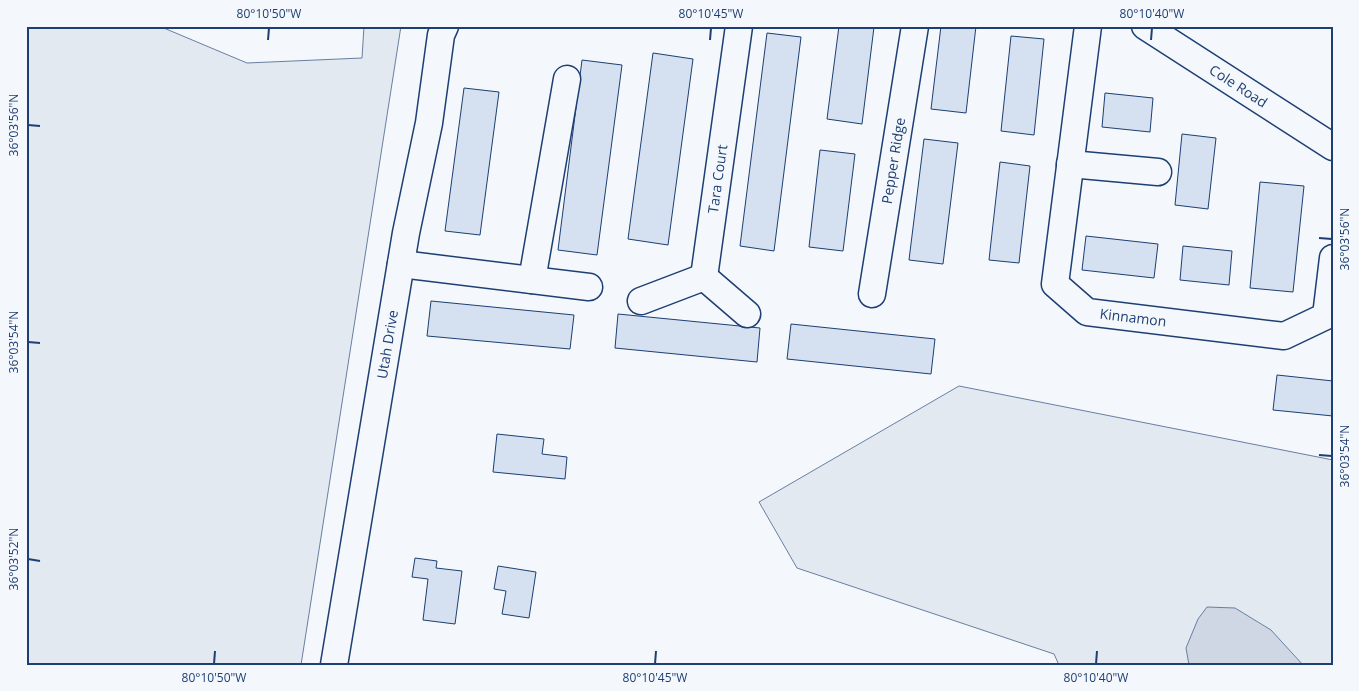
<svg xmlns="http://www.w3.org/2000/svg" width="1359" height="691" font-family="'Open Sans',sans-serif">
	<style>
		.green { fill: #e3e9f0; stroke: #687fa3 }
		.water { fill: #cfd7e4; stroke: #687fa3 }
		.building { fill: #d5e0f0; stroke: #1d3f73 }
		.lines { fill: none; stroke-linecap: round; stroke-linejoin: round }
		.minor-casing { stroke: #1d3f73; stroke-width: 29 }
		.minor { stroke: #f4f7fb; stroke-width: 26 }
		.ticks { fill: none; stroke: #1d3f73; stroke-width: 2 }
		.labels { text-anchor: middle; stroke-width: 4; stroke-linejoin: round; paint-order: stroke }
		.street-label { font-size: 14px; fill: #1d3f73; stroke: #f4f7fb }
		.neatline { fill: none; stroke: #1d3f73; stroke-width: 2 }
		.ticks-label { font-size: 12px; text-anchor: middle; fill: #1d3f73 }
	</style>
	<rect width="100%" height="100%" fill="#f4f7fb"/>
	<path class="green" d="M 26,26 L 159,26 L 247,63 L 362,58 L 364,26 L 401,26 L 301,665 L 26,665 Z
		M 959,386 L 1333,460 L 1333,665 L 1059,665 L 1054,654 L 797,568 L 759,502 Z"/>
	<path class="water" d="M 1207,607 L 1235,608 L 1271,630 L 1303,665 L 1189,665 L 1186,648 L 1198,619 Z"/>
	<path class="building" d="M 839,26 L 874,27 L 862,124 L 827,119 Z
		M 941,26 L 976,26 L 966,113 L 931,109 Z
		M 767,33 L 801,37 L 774,251 L 740,246 Z
		M 1011,36 L 1044,39 L 1034,135 L 1001,131 Z
		M 653,53 L 693,59 L 668,245 L 628,239 Z
		M 582,60 L 622,65 L 597,255 L 558,250 Z
		M 464,88 L 499,92 L 480,235 L 445,231 Z
		M 1105,93 L 1153,98 L 1150,132 L 1102,127 Z
		M 1182,134 L 1216,138 L 1208,209 L 1175,205 Z
		M 924,139 L 958,143 L 943,264 L 909,260 Z
		M 820,150 L 855,154 L 843,251 L 809,247 Z
		M 1000,162 L 1030,166 L 1019,263 L 989,260 Z
		M 1260,182 L 1304,186 L 1293,292 L 1250,288 Z
		M 1086,236 L 1158,244 L 1154,278 L 1082,270 Z
		M 1183,246 L 1232,251 L 1229,285 L 1180,280 Z
		M 431,301 L 574,315 L 570,349 L 427,336 Z
		M 618,314 L 760,328 L 757,362 L 615,348 Z
		M 791,324 L 935,339 L 931,374 L 787,359 Z
		M 1277,375 L 1333,381 L 1333,416 L 1273,410 Z
		M 497,434 L 544,439 L 542,454 L 567,457 L 565,479 L 493,472 Z
		M 415,558 L 437,561 L 436,568 L 462,571 L 455,624 L 423,620 L 428,579 L 412,577 Z
		M 498,566 L 536,572 L 529,618 L 502,614 L 506,591 L 494,589 Z"/>
	<g class="lines">
		<defs>
			<g id="minor">
				<path id="s1" d="M 1088,26 L 1055,284 L 1087,312 L 1284,336 L 1326,316 L 1333,258"/>
				<path id="s2" d="M 1145,26 L 1333,147"/>
				<path d="M 1070,164 L 1158,172"/>
				<path d="M 401,264 L 589,287"/>
				<path id="s3" d="M 704,277 L 739,26"/>
				<path d="M 704,277 L 747,314"/>
				<path d="M 532,280 L 567,79"/>
				<path id="s4" d="M 872,294 L 915,26"/>
				<path d="M 641,301 L 704,277"/>
				<path id="s5" d="M 334,665 L 406,233 L 429,123 L 441,35 L 445,26"/>
			</g>
		</defs>
		<use href="#minor" class="minor-casing"/>
		<use href="#minor" class="minor"/>
	</g>
	<path class="ticks" d="M 268,40 L 269,28M 710,40 L 711,28M 1151,40 L 1152,28M 28,125 L 40,126M 1319,238 L 1332,239M 28,342 L 40,343M 1319,455 L 1332,456M 28,559 L 40,561M 214,664 L 215,651M 655,664 L 656,651M 1096,664 L 1097,651"/>
	<g class="labels">
		<g class="street-label">
			<text dy="5" stroke="none"><textPath href="#s2" startOffset="111">Cole Road</textPath></text>
			<text dy="5" stroke="none"><textPath href="#s4" startOffset="135">Pepper Ridge</textPath></text>
			<text dy="5" stroke="none"><textPath href="#s3" startOffset="99">Tara Court</textPath></text>
			<text dy="5" stroke="none"><textPath href="#s1" startOffset="349">Kinnamon</textPath></text>
			<text dy="5" stroke="none"><textPath href="#s5" startOffset="325">Utah Drive</textPath></text>
		</g>
	</g>
	<rect width="1359" height="691" fill="none" stroke="#f4f7fb" stroke-width="55"/>
	<rect x="28" y="28" width="1304" height="636" class="neatline"/>
	<g class="ticks-label">
		<text x="269" y="18">80°10'50"W</text>
		<text x="711" y="18">80°10'45"W</text>
		<text x="1152" y="18">80°10'40"W</text>
		<text transform="translate(14 125) rotate(-90)" y="4">36°03'56"N</text>
		<text transform="translate(1345 239) rotate(-90)" y="4">36°03'56"N</text>
		<text transform="translate(14 342) rotate(-90)" y="4">36°03'54"N</text>
		<text transform="translate(1345 456) rotate(-90)" y="4">36°03'54"N</text>
		<text transform="translate(14 559) rotate(-90)" y="4">36°03'52"N</text>
		<text x="214" y="682">80°10'50"W</text>
		<text x="655" y="682">80°10'45"W</text>
		<text x="1096" y="682">80°10'40"W</text>
	</g>
</svg>
